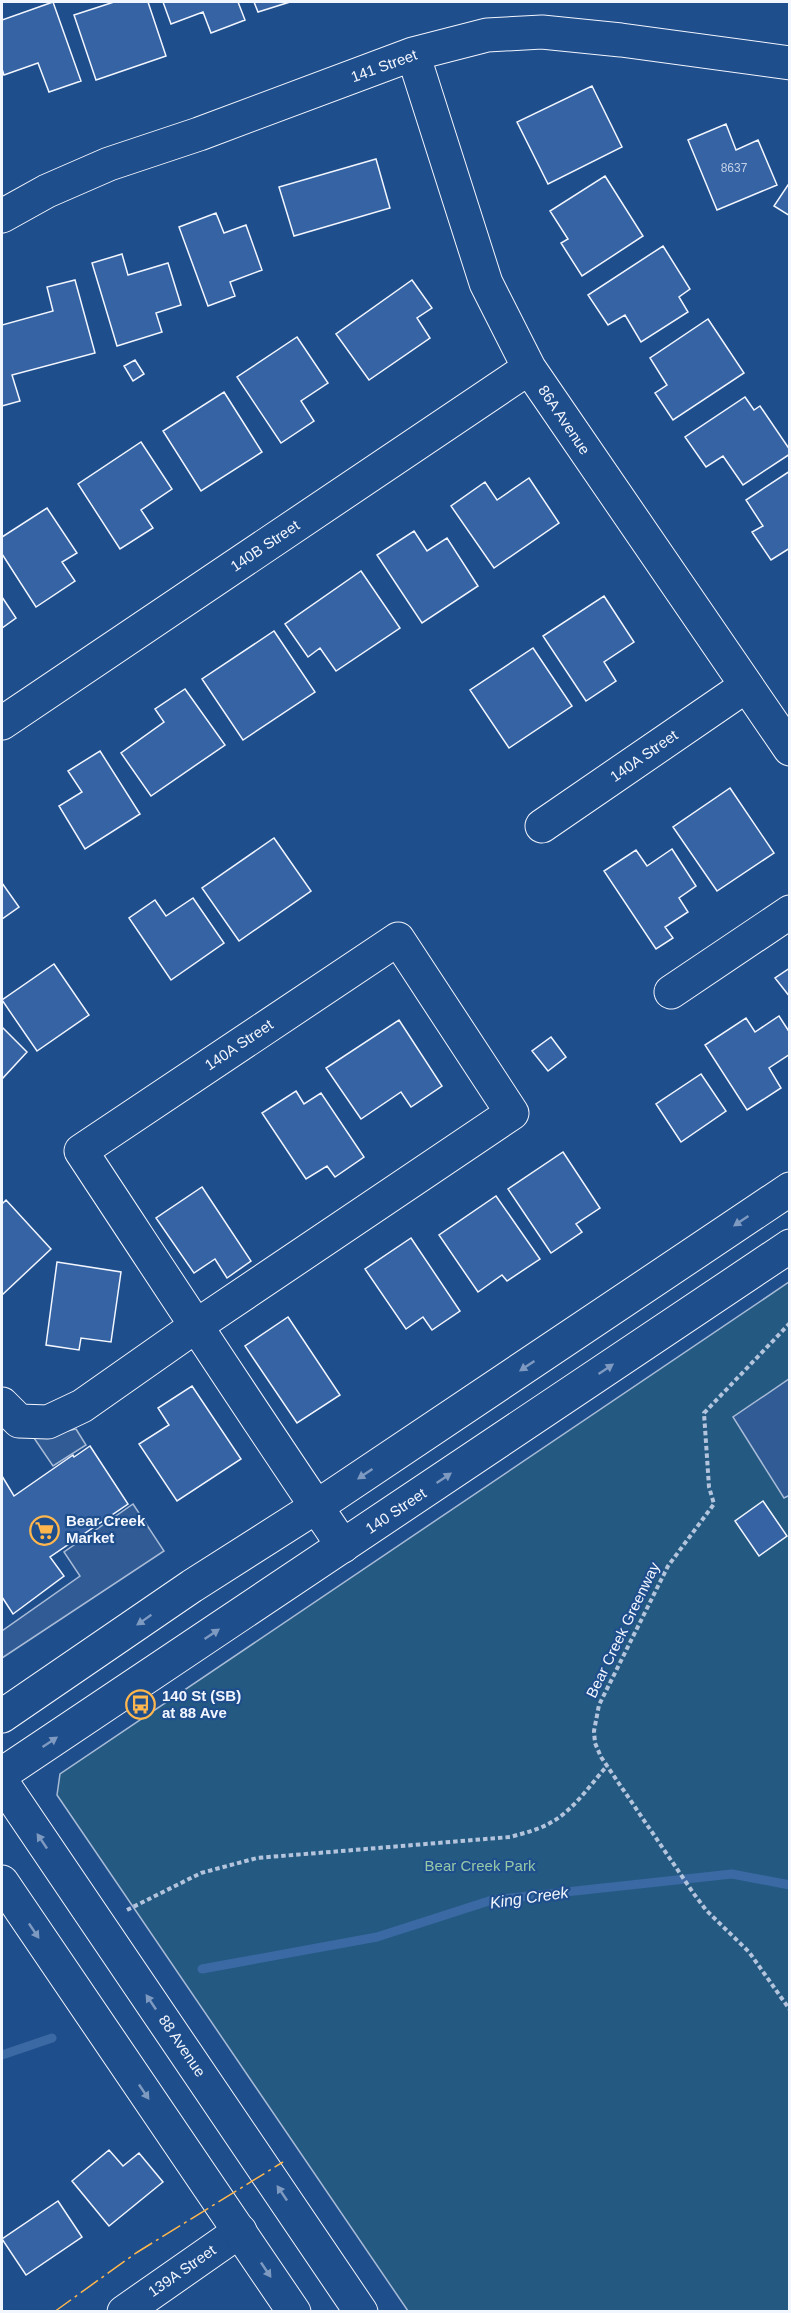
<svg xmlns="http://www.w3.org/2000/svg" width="791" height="2313" font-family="Arial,sans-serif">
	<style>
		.green { fill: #245a82; stroke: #a8bbd7; stroke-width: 1.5 }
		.parking { fill: #305b95; stroke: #a8bbd7; stroke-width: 1.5 }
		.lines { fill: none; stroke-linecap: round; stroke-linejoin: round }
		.stream { stroke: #3b69a3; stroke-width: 9 }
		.building { fill: #3563a3; stroke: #f2f6ff; stroke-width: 1.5 }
		.minor-casing { stroke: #f2f6ff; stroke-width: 35 }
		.major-casing { stroke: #f2f6ff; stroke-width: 35 }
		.path { stroke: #b3c4dc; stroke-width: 4; stroke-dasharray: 4.5 3; stroke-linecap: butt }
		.minor { stroke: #1f4e8c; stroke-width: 33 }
		.major { stroke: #1f4e8c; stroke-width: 33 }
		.power { stroke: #ffb74d; stroke-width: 1.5; stroke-dasharray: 21 4.5 3 4.5; stroke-linecap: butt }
		.oneway { fill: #7e9ac0 }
		.labels { text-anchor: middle; stroke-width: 4.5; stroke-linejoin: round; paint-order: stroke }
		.number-label { font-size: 12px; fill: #c3d1e8 }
		.street-label { font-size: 15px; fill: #f2f6ff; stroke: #1f4e8c }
		.poi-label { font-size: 15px; font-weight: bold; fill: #f2f6ff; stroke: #1f4e8c; text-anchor: start }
		.park-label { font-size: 15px; fill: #97c8a6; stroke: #1f4e8c }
		.water-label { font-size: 16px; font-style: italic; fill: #f2f6ff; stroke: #1f4e8c }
	</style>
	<rect width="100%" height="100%" fill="#1f4e8c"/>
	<path class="green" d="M 789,1282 L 789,2311 L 408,2311 L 57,1795 L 60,1774 Z"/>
	<path class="parking" d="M 789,1379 L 790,1495 L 784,1498 L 733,1417 Z
		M 76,1429 L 86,1445 L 53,1466 L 34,1438 Z
		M 133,1504 L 164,1551 L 2,1658 L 2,1631 L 80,1576 L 64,1552 Z"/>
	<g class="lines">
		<path class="stream" d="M 202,1969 L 377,1937 L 492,1900 L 732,1874 L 790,1885
			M 2,2055 L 52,2038"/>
	</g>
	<path class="building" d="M 53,2 L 81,81 L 49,92 L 38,63 L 4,75 L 2,69 L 2,20 Z
		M 114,2 L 148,2 L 166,56 L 96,80 L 74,15 Z
		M 163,2 L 238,2 L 245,20 L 211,33 L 203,12 L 171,24 Z
		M 254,2 L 290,2 L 258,12 Z
		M 592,86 L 622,147 L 548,184 L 517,122 Z
		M 726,124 L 736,150 L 758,140 L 777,185 L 717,210 L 688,140 Z
		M 376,159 L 390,208 L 294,236 L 279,187 Z
		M 605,176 L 643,236 L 582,276 L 561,243 L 568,239 L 550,211 Z
		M 790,182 L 790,216 L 774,206 Z
		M 216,213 L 224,233 L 246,225 L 262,270 L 230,282 L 235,296 L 208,306 L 179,227 Z
		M 663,246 L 690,289 L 679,297 L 688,312 L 641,342 L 625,315 L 608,325 L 588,295 Z
		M 122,254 L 128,275 L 168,263 L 181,305 L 156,313 L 162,332 L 117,346 L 92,263 Z
		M 75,280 L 95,353 L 12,375 L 20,401 L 2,406 L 2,325 L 53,311 L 47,287 Z
		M 412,280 L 432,308 L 417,318 L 430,338 L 369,380 L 336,334 Z
		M 708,319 L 744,373 L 673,420 L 655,393 L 667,385 L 650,358 Z
		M 297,337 L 328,383 L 301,401 L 314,421 L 281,443 L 237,377 Z
		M 135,360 L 144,374 L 133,381 L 124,366 Z
		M 224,392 L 262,452 L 201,491 L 163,431 Z
		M 745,397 L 754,410 L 760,406 L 790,450 L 790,454 L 743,485 L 723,456 L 706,467 L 685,437 Z
		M 141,442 L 172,489 L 141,510 L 153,528 L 120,549 L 78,484 Z
		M 790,471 L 790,548 L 771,560 L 752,532 L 763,526 L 746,500 Z
		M 529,478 L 559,523 L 494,568 L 451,506 L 485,482 L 497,500 Z
		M 47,508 L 77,553 L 62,562 L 75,581 L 36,607 L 2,554 L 2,537 Z
		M 414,531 L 427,551 L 447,538 L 478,586 L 422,623 L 377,555 Z
		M 361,571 L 400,628 L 336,671 L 320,648 L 308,657 L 285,624 Z
		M 604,596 L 634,642 L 604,662 L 616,681 L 586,701 L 543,636 Z
		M 2,597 L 16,618 L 2,628 Z
		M 274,631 L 315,692 L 243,740 L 202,679 Z
		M 533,648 L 572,706 L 509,748 L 470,690 Z
		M 185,689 L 225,745 L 151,796 L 121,753 L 164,722 L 155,709 Z
		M 100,751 L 140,814 L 85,849 L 59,806 L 82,792 L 68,771 Z
		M 730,788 L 774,853 L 717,891 L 673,827 Z
		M 274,838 L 311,891 L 239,941 L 202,888 Z
		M 672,849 L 696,886 L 679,898 L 688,912 L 665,927 L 673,938 L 656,949 L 604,871 L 636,850 L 647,866 Z
		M 2,883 L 19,907 L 2,919 Z
		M 193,898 L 224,943 L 171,980 L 129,918 L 155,900 L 166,916 Z
		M 54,964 L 89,1015 L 37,1051 L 2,1000 Z
		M 790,968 L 790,997 L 775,978 Z
		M 779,1016 L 790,1033 L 790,1054 L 769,1068 L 781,1088 L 747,1110 L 705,1045 L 746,1018 L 755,1032 Z
		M 399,1020 L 442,1086 L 411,1107 L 401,1092 L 361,1119 L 326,1068 Z
		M 2,1027 L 27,1052 L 2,1079 Z
		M 551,1037 L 566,1057 L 548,1071 L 532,1051 Z
		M 701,1074 L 726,1111 L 681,1142 L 656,1104 Z
		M 296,1091 L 304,1104 L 321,1093 L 364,1157 L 335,1177 L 327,1166 L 306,1179 L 262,1113 Z
		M 563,1152 L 600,1208 L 576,1224 L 582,1232 L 551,1253 L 508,1189 Z
		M 202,1187 L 251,1261 L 227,1278 L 215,1259 L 194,1273 L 156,1218 Z
		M 496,1196 L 540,1259 L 507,1281 L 502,1275 L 478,1292 L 439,1235 Z
		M 6,1200 L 51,1249 L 2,1295 L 2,1204 Z
		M 411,1238 L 460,1311 L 432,1330 L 423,1317 L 406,1329 L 365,1269 Z
		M 57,1262 L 121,1272 L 111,1342 L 81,1338 L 79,1350 L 46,1345 Z
		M 288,1317 L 340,1395 L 297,1423 L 245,1346 Z
		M 192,1386 L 241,1459 L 177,1501 L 139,1444 L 169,1425 L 158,1408 Z
		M 90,1446 L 128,1504 L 50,1557 L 64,1576 L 13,1614 L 2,1597 L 2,1476 L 14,1496 L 73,1455 L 74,1457 Z
		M 763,1501 L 787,1536 L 759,1556 L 735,1521 Z
		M 109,2150 L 123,2166 L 139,2153 L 163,2182 L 109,2226 L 72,2181 Z
		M 58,2201 L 82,2237 L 26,2275 L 2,2239 Z"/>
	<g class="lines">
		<defs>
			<path id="minor" d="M 413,54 L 486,283 L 529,368 L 790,749
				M 2,216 L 47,191 L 109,164 L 199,134 L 413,54 L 487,35 L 542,32 L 621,40 L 790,63
				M 2,723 L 529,368
				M 542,826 L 746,686
				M 671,992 L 790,912
				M 2,1404 L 19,1421 L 48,1422 L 82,1406 L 196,1326 L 512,1113 L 398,939 L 81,1151 C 168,1283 254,1415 343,1546
				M 124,2312 L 240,2231"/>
			<path id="major" d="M 2,1716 L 192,1586 L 316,1507 L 790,1189
				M 2,1774 L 790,1246
				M 2,1782 L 361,2312
				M 2,1882 L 294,2312"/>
		</defs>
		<use href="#minor" class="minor-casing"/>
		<use href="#major" class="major-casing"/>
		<path class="path" d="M 790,1323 L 704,1413 L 709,1487 L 714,1504 L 668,1566 L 599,1705 L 594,1731 L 595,1743 L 601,1757 L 694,1894 L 706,1910 L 749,1952 L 790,2010
			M 127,1910 L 201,1873 L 257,1858 L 510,1837 C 524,1833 538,1830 550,1823 C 573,1811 590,1785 607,1766"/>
		<use href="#minor" class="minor"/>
		<use href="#major" class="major"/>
		<path class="power" d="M 54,2312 L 136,2253 L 283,2162"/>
	</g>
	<defs><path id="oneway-solid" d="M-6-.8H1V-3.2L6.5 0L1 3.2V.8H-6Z" transform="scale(1.5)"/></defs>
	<g class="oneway">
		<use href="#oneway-solid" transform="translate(741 1221) rotate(146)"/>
		<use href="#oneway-solid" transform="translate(527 1366) rotate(146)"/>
		<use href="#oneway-solid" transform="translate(606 1369) rotate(-34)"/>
		<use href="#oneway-solid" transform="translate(365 1474) rotate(146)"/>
		<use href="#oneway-solid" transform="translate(444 1478) rotate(-34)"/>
		<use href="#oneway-solid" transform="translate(144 1620) rotate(145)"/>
		<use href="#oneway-solid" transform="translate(212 1634) rotate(-34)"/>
		<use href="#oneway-solid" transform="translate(50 1742) rotate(-34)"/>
		<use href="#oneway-solid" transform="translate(42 1841) rotate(-124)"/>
		<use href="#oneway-solid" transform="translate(34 1931) rotate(56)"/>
		<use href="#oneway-solid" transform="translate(151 2002) rotate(-124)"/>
		<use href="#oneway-solid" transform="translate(144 2092) rotate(56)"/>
		<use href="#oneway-solid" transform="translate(282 2193) rotate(-124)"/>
		<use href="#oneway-solid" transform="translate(266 2270) rotate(56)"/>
	</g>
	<defs>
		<symbol id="supermarket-ring" viewBox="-11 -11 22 22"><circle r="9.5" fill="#1f4e8c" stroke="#ffb74d" stroke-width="1.5"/><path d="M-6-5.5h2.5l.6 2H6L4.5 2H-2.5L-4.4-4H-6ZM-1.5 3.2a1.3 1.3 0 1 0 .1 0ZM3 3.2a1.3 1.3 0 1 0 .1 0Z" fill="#ffb74d"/></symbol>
		<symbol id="bus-ring" viewBox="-11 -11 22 22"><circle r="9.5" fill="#1f4e8c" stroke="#ffb74d" stroke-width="1.5"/><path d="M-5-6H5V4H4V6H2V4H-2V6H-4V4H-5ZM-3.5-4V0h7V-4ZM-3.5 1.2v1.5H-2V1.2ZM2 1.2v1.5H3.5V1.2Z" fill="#ffb74d"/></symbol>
	</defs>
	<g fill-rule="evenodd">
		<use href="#supermarket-ring" x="28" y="1514" width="33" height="33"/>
		<use href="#bus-ring" x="124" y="1688" width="33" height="33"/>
	</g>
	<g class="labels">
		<g class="number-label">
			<text x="734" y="172">8637</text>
		</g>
		<g class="street-label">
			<text transform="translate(384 66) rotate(-20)" y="5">141 Street</text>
			<text transform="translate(564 420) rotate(56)" y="5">86A Avenue</text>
			<text transform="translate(265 546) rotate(-34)" y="5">140B Street</text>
			<text transform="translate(644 756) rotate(-35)" y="5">140A Street</text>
			<text transform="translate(239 1045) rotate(-34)" y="5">140A Street</text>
			<text transform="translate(396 1511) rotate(-34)" y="5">140 Street</text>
			<text transform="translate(623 1630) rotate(-64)" y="5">Bear Creek Greenway</text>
			<text transform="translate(182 2046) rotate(56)" y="5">88 Avenue</text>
			<text transform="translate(182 2271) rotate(-35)" y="5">139A Street</text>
		</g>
		<g class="poi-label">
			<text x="66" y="1526">Bear Creek<tspan x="66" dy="17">Market</tspan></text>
			<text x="162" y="1701">140 St (SB)<tspan x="162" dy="17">at 88 Ave</tspan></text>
		</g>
		<g class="park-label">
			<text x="480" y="1871">Bear Creek Park</text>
		</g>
		<g class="water-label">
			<text transform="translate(529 1897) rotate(-8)" y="6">King Creek</text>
		</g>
	</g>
	<rect width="791" height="2313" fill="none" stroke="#f2f6ff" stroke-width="6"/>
</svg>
